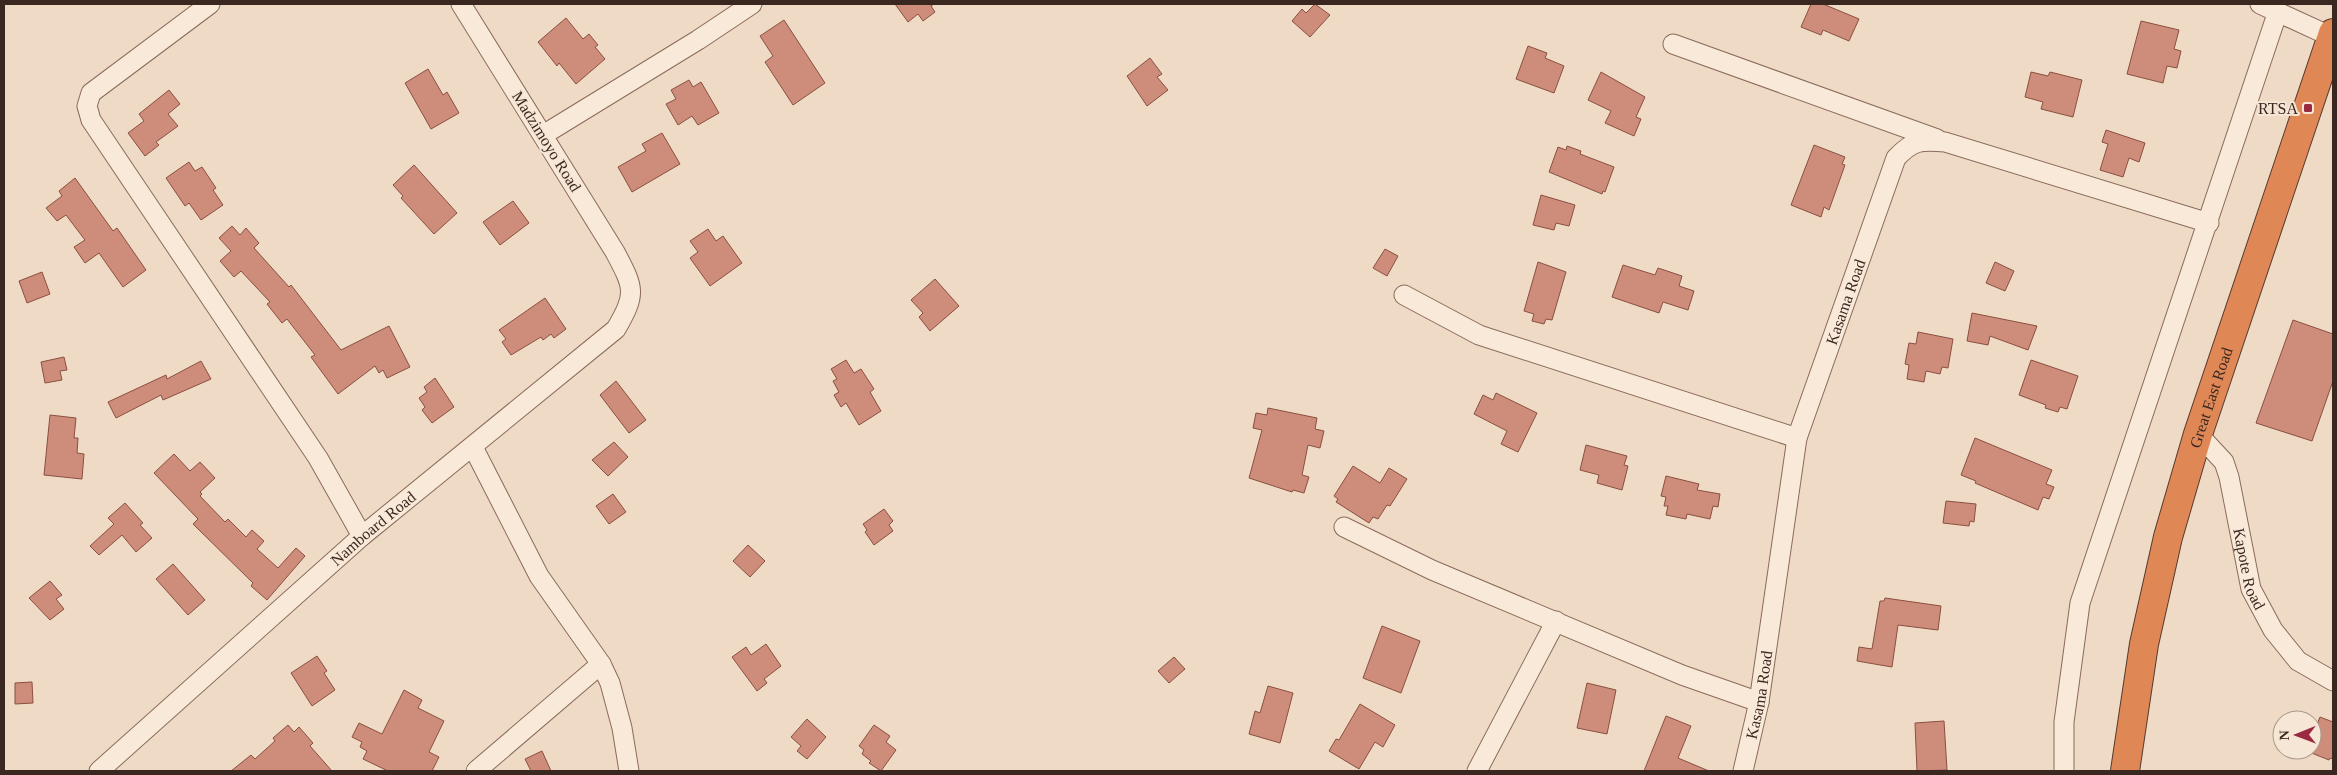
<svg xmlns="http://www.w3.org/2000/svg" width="2337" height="775" font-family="'Times New Roman',serif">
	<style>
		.building { fill: #ce8d7b; stroke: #8a4f40 }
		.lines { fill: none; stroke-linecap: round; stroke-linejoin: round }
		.street-casing { stroke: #8a6b5b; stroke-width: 21 }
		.highway-casing { stroke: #583a2f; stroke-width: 30 }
		.street { stroke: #f9e9d9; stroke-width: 19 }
		.highway { stroke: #df8856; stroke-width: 28 }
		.poi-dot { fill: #9a2a41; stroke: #f6e6d5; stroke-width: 2 }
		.labels { text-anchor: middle; stroke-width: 4; stroke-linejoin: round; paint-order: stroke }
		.poi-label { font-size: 16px; fill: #3a271f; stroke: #f6e6d5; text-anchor: end }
		.street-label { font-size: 16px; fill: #3a271f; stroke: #f6e6d5 }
	</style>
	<rect width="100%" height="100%" fill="#efdac5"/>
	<path class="building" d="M 895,4 L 934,4 L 931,6 L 935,12 L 923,21 L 918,14 L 908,22 Z
		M 1315,4 L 1330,15 L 1310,37 L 1292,21 L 1302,9 L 1306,13 Z
		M 1811,4 L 1823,4 L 1859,19 L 1849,41 L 1823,30 L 1821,35 L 1801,27 Z
		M 566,18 L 583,39 L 589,34 L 598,45 L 595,47 L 605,59 L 576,84 L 559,63 L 557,66 L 538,42 Z
		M 784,20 L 825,83 L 793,105 L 765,62 L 773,56 L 760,36 Z
		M 2141,21 L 2179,30 L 2174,49 L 2181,51 L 2177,68 L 2167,66 L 2163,83 L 2127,74 Z
		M 1528,46 L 1547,53 L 1545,58 L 1564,66 L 1554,93 L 1516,79 Z
		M 1150,58 L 1162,74 L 1157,77 L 1168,90 L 1147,106 L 1127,76 Z
		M 428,69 L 443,95 L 447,92 L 459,113 L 431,129 L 405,83 Z
		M 1601,72 L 1645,97 L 1636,117 L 1641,119 L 1634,136 L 1605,123 L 1611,111 L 1588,100 Z
		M 2031,72 L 2048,76 L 2050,72 L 2082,80 L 2073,117 L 2041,109 L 2043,102 L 2025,97 Z
		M 689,80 L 693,87 L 701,82 L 719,113 L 698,125 L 692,116 L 678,125 L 666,104 L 676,99 L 671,90 Z
		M 169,90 L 180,104 L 168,114 L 178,126 L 156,142 L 159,145 L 145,156 L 128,133 L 144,121 L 139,114 Z
		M 2106,130 L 2145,143 L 2139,162 L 2129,158 L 2123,177 L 2100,170 L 2108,144 L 2102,142 Z
		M 662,133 L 680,164 L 632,192 L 618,167 L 646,151 L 642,144 Z
		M 1814,145 L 1845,157 L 1842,164 L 1845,165 L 1829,210 L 1824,207 L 1821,217 L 1791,205 Z
		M 1567,146 L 1581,151 L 1580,154 L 1614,167 L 1605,192 L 1603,191 L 1602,194 L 1549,172 L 1558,147 L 1566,150 Z
		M 189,162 L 195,171 L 202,167 L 216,188 L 213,190 L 223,205 L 201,220 L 189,203 L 185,206 L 166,178 Z
		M 414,165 L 457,213 L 434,234 L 401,198 L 403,196 L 393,185 Z
		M 75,178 L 113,231 L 117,228 L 146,270 L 123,287 L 99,253 L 85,263 L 74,247 L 85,240 L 66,215 L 57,221 L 46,208 L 62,196 L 59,191 Z
		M 1541,195 L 1575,205 L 1569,226 L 1556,223 L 1554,230 L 1533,225 Z
		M 513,201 L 529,223 L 500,245 L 483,222 Z
		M 232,226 L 240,235 L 246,228 L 259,243 L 254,248 L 289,287 L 291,285 L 341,350 L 389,326 L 410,367 L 387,378 L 383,370 L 379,373 L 375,366 L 338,394 L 311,357 L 315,355 L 287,319 L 282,323 L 267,304 L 270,302 L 241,271 L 234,277 L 220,261 L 231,251 L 219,238 Z
		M 708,229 L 716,241 L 723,236 L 742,263 L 710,286 L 690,258 L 698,252 L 690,241 Z
		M 1385,249 L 1398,256 L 1387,276 L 1373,268 Z
		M 1538,262 L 1566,272 L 1552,320 L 1546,319 L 1544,324 L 1532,321 L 1534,314 L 1524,311 Z
		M 1995,262 L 2014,271 L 2005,291 L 1986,283 Z
		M 1623,265 L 1655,275 L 1658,268 L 1682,276 L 1679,286 L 1694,291 L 1688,310 L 1663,302 L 1659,313 L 1612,297 Z
		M 42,272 L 50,294 L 27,303 L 19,281 Z
		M 935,279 L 959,306 L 930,331 L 919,317 L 923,313 L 911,300 Z
		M 545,298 L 566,329 L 554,338 L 551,334 L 543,340 L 541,337 L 511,355 L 502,342 L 506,339 L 499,330 Z
		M 1972,313 L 2037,326 L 2028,350 L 1990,336 L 1988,345 L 1967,341 Z
		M 2293,320 L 2333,334 L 2333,381 L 2312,441 L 2256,423 Z
		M 1918,332 L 1953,339 L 1948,368 L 1942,367 L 1940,374 L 1926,371 L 1924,382 L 1907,379 L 1909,365 L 1905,364 L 1909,343 L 1916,344 Z
		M 64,357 L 67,370 L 60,371 L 62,380 L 45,383 L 41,362 Z
		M 846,360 L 854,373 L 861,369 L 874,389 L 870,392 L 881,411 L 859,425 L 846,403 L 841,407 L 834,395 L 839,392 L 833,381 L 837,379 L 831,369 Z
		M 2031,360 L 2078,376 L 2067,409 L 2060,407 L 2058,412 L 2045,408 L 2046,405 L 2019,395 Z
		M 201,361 L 211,379 L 163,400 L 161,395 L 116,418 L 108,402 L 166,375 L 167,379 Z
		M 435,378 L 454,407 L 432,423 L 422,410 L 425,407 L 419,398 L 427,392 L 424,387 Z
		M 616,381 L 646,420 L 629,433 L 600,395 Z
		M 1496,393 L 1537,413 L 1518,452 L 1501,444 L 1507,431 L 1474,414 L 1483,395 L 1493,400 Z
		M 1268,408 L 1317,418 L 1315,429 L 1324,431 L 1320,448 L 1308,445 L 1302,475 L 1309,477 L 1304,493 L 1293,490 L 1292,492 L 1249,478 L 1262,430 L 1253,428 L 1256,413 L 1267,415 Z
		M 50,415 L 76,418 L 74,438 L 78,438 L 77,453 L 84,454 L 82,479 L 44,475 Z
		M 1975,438 L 2052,470 L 2046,484 L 2054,487 L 2049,499 L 2043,497 L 2038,510 L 1975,483 L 1976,481 L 1961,475 Z
		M 614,442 L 628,457 L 608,476 L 592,460 Z
		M 1586,445 L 1627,456 L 1624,465 L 1628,466 L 1622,490 L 1597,483 L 1599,475 L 1580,470 Z
		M 174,454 L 190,471 L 200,462 L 215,478 L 200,492 L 202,494 L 200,496 L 225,522 L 228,519 L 246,537 L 252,530 L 264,541 L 257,549 L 278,568 L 296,548 L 305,556 L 267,600 L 251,586 L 253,583 L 193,524 L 198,519 L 154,473 Z
		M 1353,466 L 1380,483 L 1389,468 L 1407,479 L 1390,506 L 1387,505 L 1378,519 L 1373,517 L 1369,523 L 1336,502 L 1338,499 L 1334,496 Z
		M 1666,476 L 1699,484 L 1697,490 L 1720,494 L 1718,507 L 1713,506 L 1710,519 L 1687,514 L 1686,519 L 1666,515 L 1668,506 L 1664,506 L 1666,497 L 1661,496 Z
		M 613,494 L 626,512 L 609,524 L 596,506 Z
		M 1946,501 L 1976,504 L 1974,522 L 1970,521 L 1969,526 L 1943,523 Z
		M 125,503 L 143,523 L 140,525 L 152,538 L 136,552 L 122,535 L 99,555 L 90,546 L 114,524 L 108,518 Z
		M 884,509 L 893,521 L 889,525 L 893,531 L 874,545 L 865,532 L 867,530 L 863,524 Z
		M 748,545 L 765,561 L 750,577 L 733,561 Z
		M 173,564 L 205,600 L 188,615 L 156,579 Z
		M 50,581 L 62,595 L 56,599 L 64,609 L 50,620 L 29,598 Z
		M 1885,598 L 1941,606 L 1938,630 L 1898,625 L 1892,667 L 1857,661 L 1859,647 L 1872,649 L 1880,601 L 1884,601 Z
		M 1382,626 L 1420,641 L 1401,693 L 1363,678 Z
		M 766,644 L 781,666 L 764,679 L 767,683 L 757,691 L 732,657 L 746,647 L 751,655 Z
		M 317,656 L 327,671 L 324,673 L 335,690 L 312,706 L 291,673 Z
		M 1174,657 L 1185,669 L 1169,683 L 1158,671 Z
		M 32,682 L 33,703 L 15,704 L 15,683 Z
		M 1587,683 L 1616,690 L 1607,734 L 1577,728 Z
		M 1268,686 L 1293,693 L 1280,743 L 1249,734 L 1255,711 L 1260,713 Z
		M 404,690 L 422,700 L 418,708 L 444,721 L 429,752 L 439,757 L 432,771 L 388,771 L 363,759 L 367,751 L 360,747 L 362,742 L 352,737 L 359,723 L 382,734 Z
		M 1360,704 L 1395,725 L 1383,747 L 1375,742 L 1359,769 L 1329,751 L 1336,739 L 1339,740 Z
		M 1666,716 L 1691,726 L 1678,758 L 1709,771 L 1644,771 Z
		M 2320,717 L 2333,722 L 2333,759 L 2330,758 L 2329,760 L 2309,752 L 2312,750 L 2318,730 L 2315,729 Z
		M 807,719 L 826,737 L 807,759 L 797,751 L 801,746 L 791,737 Z
		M 1944,721 L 1947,770 L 1917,771 L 1915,723 Z
		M 288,725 L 294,732 L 299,727 L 313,743 L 310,746 L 332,771 L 231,771 L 251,755 L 255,759 L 275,741 L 273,738 Z
		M 874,725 L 890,736 L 886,742 L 896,750 L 881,771 L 869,763 L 871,761 L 862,754 L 864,750 L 859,746 Z
		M 542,751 L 551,771 L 531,771 L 525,759 Z"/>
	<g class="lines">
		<defs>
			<g id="street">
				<path d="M 210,4 L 91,93 L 87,106 L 91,120 L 318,458 L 362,536"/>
				<path d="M 2260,4 L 2332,37"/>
				<path d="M 1673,44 L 1937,139"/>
				<path d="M 543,135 L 698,40 L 752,4"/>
				<path d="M 1404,295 L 1479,335 L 1797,438"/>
				<path id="s1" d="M 2198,434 L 2224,462 L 2229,477 L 2251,589 L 2273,630 L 2298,661 L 2333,681"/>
				<path d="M 473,447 L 539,576 L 601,664 L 610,683 L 622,728 L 629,771"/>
				<path d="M 1344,527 L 1432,570 L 1682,675 L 1759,702"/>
				<path id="s2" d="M 99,771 L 362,536 L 616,329 C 637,293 634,288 615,252 L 461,4"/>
				<path d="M 476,771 L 601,664"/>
				<path d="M 1477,771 L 1556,621"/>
				<path id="s3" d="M 1743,771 L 1759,702 L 1797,438 L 1896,158 C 1913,140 1921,140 1945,142 L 2209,223"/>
				<path d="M 2064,771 L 2064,722 L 2080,603 L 2278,11"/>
			</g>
			<g id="highway">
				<path id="s4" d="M 2125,771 L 2144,644 L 2168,537 L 2198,434 L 2333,33"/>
			</g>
		</defs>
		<use href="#street" class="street-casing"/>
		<use href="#highway" class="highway-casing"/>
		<use href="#street" class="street"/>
		<use href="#highway" class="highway"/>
	</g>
	<rect class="poi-dot" x="2303" y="103" width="10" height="10" rx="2.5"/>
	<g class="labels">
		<g class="poi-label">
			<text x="2298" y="114">RTSA</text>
		</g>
		<g class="street-label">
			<text transform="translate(547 141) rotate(58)" y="6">Madzimoyo Road</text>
			<text dy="6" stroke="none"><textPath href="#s3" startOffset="482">Kasama Road</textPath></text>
			<text dy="6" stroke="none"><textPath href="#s4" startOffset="384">Great East Road</textPath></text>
			<text dy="6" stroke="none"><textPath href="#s2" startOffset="366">Namboard Road</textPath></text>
			<text dy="6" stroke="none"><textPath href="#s1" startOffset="148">Kapote Road</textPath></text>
			<text dy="6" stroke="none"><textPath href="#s3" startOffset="78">Kasama Road</textPath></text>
		</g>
	</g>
	<rect width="2337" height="775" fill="none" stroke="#3a271f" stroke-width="10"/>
	<g transform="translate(2297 735) rotate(269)"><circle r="24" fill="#f6e6d5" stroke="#ab9a8c"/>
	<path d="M0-4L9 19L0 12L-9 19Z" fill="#9a2a41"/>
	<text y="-8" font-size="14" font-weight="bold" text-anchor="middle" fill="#3a271f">N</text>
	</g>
</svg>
